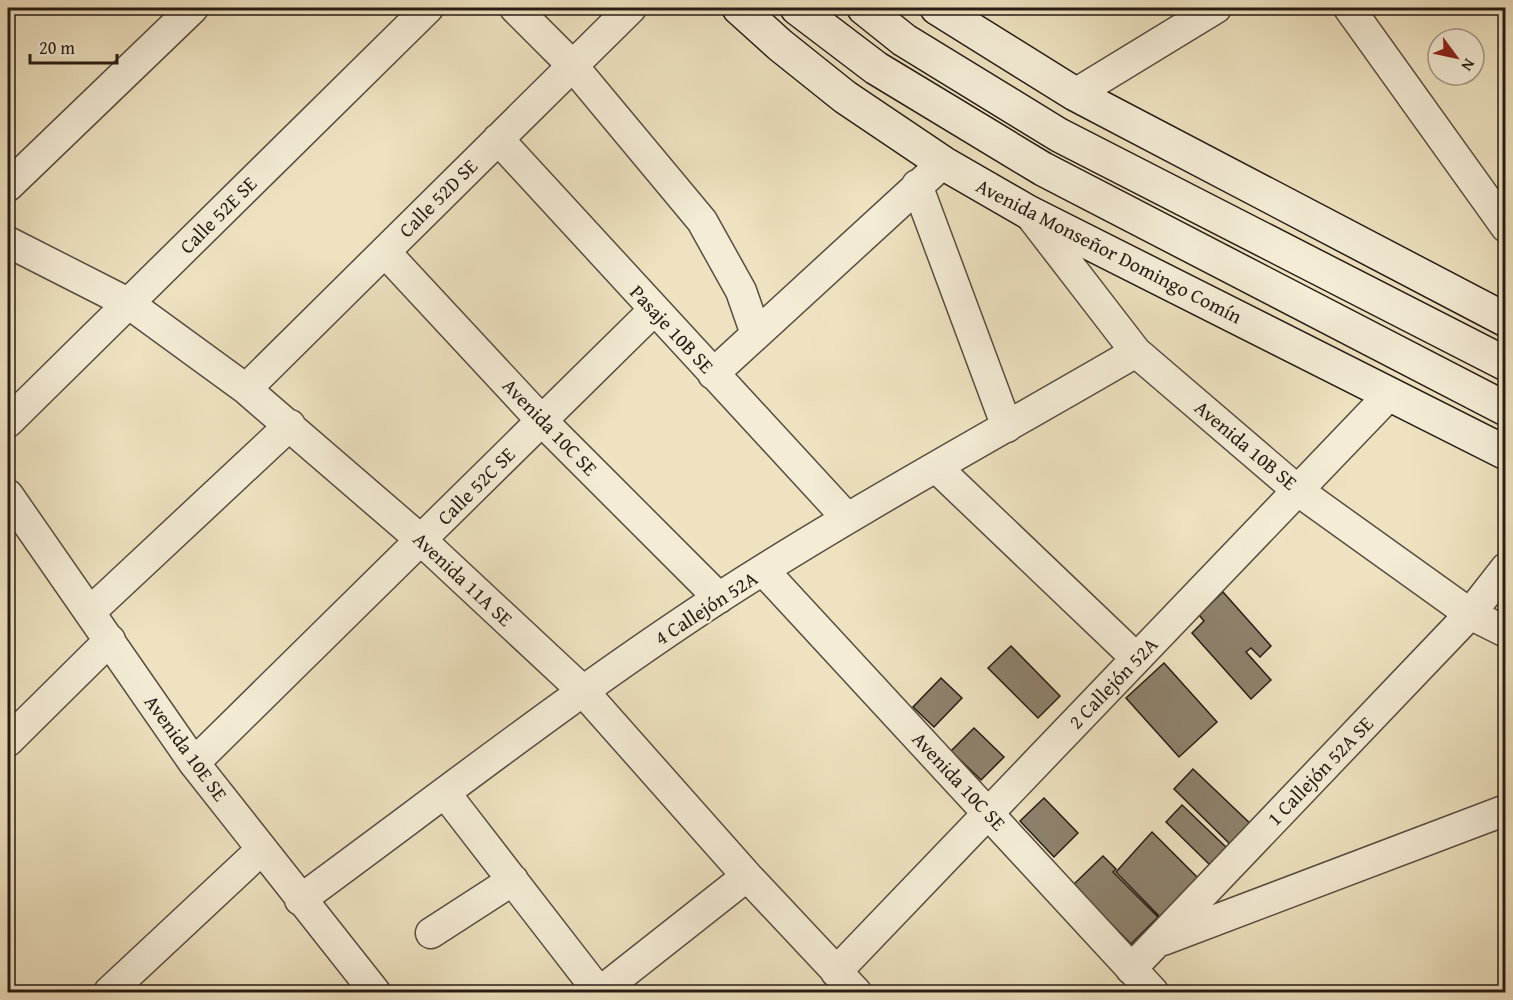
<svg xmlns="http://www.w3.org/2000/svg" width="1513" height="1000" font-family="'Gentium Book Plus',serif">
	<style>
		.building { fill: #8e826d; stroke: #261b14; stroke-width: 1.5 }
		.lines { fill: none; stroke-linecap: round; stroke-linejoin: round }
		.street-casing { stroke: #584d3f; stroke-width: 33 }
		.secondary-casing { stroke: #261b14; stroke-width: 36 }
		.street { stroke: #f4ecd6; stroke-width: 30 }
		.secondary { stroke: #f4ecd6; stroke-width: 33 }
		.labels { text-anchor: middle; stroke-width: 5; stroke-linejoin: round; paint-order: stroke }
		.street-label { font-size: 20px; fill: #261b14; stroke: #f4ecd6 }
	</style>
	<rect width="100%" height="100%" fill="#eee2c0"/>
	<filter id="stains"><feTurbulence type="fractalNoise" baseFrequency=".00333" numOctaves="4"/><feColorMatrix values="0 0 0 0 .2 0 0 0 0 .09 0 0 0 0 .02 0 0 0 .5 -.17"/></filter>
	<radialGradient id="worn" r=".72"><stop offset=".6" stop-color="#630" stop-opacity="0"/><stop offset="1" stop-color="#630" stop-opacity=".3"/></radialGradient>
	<path class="building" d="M 1223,592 L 1271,646 L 1260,657 L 1251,648 L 1246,652 L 1271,680 L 1251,699 L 1192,633 L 1204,621 L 1199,615 Z
		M 1011,646 L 1060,696 L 1038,718 L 988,668 Z
		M 1164,663 L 1217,722 L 1179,757 L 1126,698 Z
		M 941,678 L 962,698 L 934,727 L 913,707 Z
		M 974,728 L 1004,757 L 981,780 L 951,751 Z
		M 1193,769 L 1255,828 L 1235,849 L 1174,789 Z
		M 1044,798 L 1078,833 L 1054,857 L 1020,821 Z
		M 1182,805 L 1227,848 L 1210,865 L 1166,822 Z
		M 1152,832 L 1199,879 L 1160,917 L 1116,872 Z
		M 1103,856 L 1116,869 L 1113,872 L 1158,917 L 1131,944 L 1073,885 Z"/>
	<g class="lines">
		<defs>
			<path id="street" d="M 515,8 L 572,65 L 702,221 L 741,291 L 756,334
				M 1349,8 L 1506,227
				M 1075,94 L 1216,8
				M 498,139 L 847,518
				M 917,185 L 1007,427
				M 8,186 L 193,8
				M 1028,212 L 1136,352 L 1297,490 L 1470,614 L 1506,632
				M 8,242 L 128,303 L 246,389 L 421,540 L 583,691 L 747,876 L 856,992
				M 385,252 L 542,421 L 719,598
				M 713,374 L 943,163
				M 246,389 L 631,8
				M 8,422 L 428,8
				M 937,468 L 1136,658
				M 8,495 L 194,763 L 375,992
				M 763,570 L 1153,992
				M 91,611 L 290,425
				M 8,741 L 110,640
				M 194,763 L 654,310
				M 445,793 L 599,992
				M 300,900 C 439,798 576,691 720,597 C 855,510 997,433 1136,352
				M 431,933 L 513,880
				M 1163,940 L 1506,810
				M 1131,969 L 1470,614 L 1506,568
				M 836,972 L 1390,394
				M 109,992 L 261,850
				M 600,992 L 747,876"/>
			<path id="secondary" d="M 739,8 L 780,45 L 845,97 L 943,163 L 1028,212 L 1506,453
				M 797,8 L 876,68 L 1043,169 L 1506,409
				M 864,8 L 904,40 L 1059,135 L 1506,364
				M 937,8 L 1075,94 L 1506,320"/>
		</defs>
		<use href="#street" class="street-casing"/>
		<use href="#secondary" class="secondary-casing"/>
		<use href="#street" class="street"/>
		<use href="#secondary" class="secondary"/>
	</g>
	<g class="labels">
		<g class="street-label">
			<text transform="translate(438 198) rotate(-45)" y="7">Calle 52D SE</text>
			<text transform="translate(218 215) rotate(-45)" y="7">Calle 52E SE</text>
			<text transform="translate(1109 251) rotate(27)" y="7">Avenida Monseñor Domingo Comín</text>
			<text transform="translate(672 329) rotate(47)" y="7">Pasaje 10B SE</text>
			<text transform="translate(550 427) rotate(46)" y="7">Avenida 10C SE</text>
			<text transform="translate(1246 445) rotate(40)" y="7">Avenida 10B SE</text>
			<text transform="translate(476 486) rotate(-45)" y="7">Calle 52C SE</text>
			<text transform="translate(463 579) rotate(43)" y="7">Avenida 11A SE</text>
			<text transform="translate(706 608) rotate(-33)" y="7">4 Callejón 52A</text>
			<text transform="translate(1113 683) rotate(-46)" y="7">2 Callejón 52A</text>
			<text transform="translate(186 748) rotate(54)" y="7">Avenida 10E SE</text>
			<text transform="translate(1320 771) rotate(-46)" y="7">1 Callejón 52A SE</text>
			<text transform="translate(959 781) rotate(47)" y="7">Avenida 10C SE</text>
		</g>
	</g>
	<rect width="1513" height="1000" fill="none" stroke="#eee2c0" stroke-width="30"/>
	<rect x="9" y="9" width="1495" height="982" fill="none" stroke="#261b14" stroke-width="3"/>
	<rect x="15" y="15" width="1483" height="970" fill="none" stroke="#261b14" stroke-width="1.5"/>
	<g transform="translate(1456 57) rotate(123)"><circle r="28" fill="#f4ecd6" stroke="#a29888" stroke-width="1.5"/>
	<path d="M0-4.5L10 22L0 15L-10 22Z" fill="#8f2418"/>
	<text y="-9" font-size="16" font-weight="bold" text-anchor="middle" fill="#261b14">N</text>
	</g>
	<path d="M30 54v9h87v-9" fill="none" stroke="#261b14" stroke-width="3"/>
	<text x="39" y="54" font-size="18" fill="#261b14" stroke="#f4ecd6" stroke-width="4.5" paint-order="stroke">20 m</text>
	<rect width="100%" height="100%" filter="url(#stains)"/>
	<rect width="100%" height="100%" fill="url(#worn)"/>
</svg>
